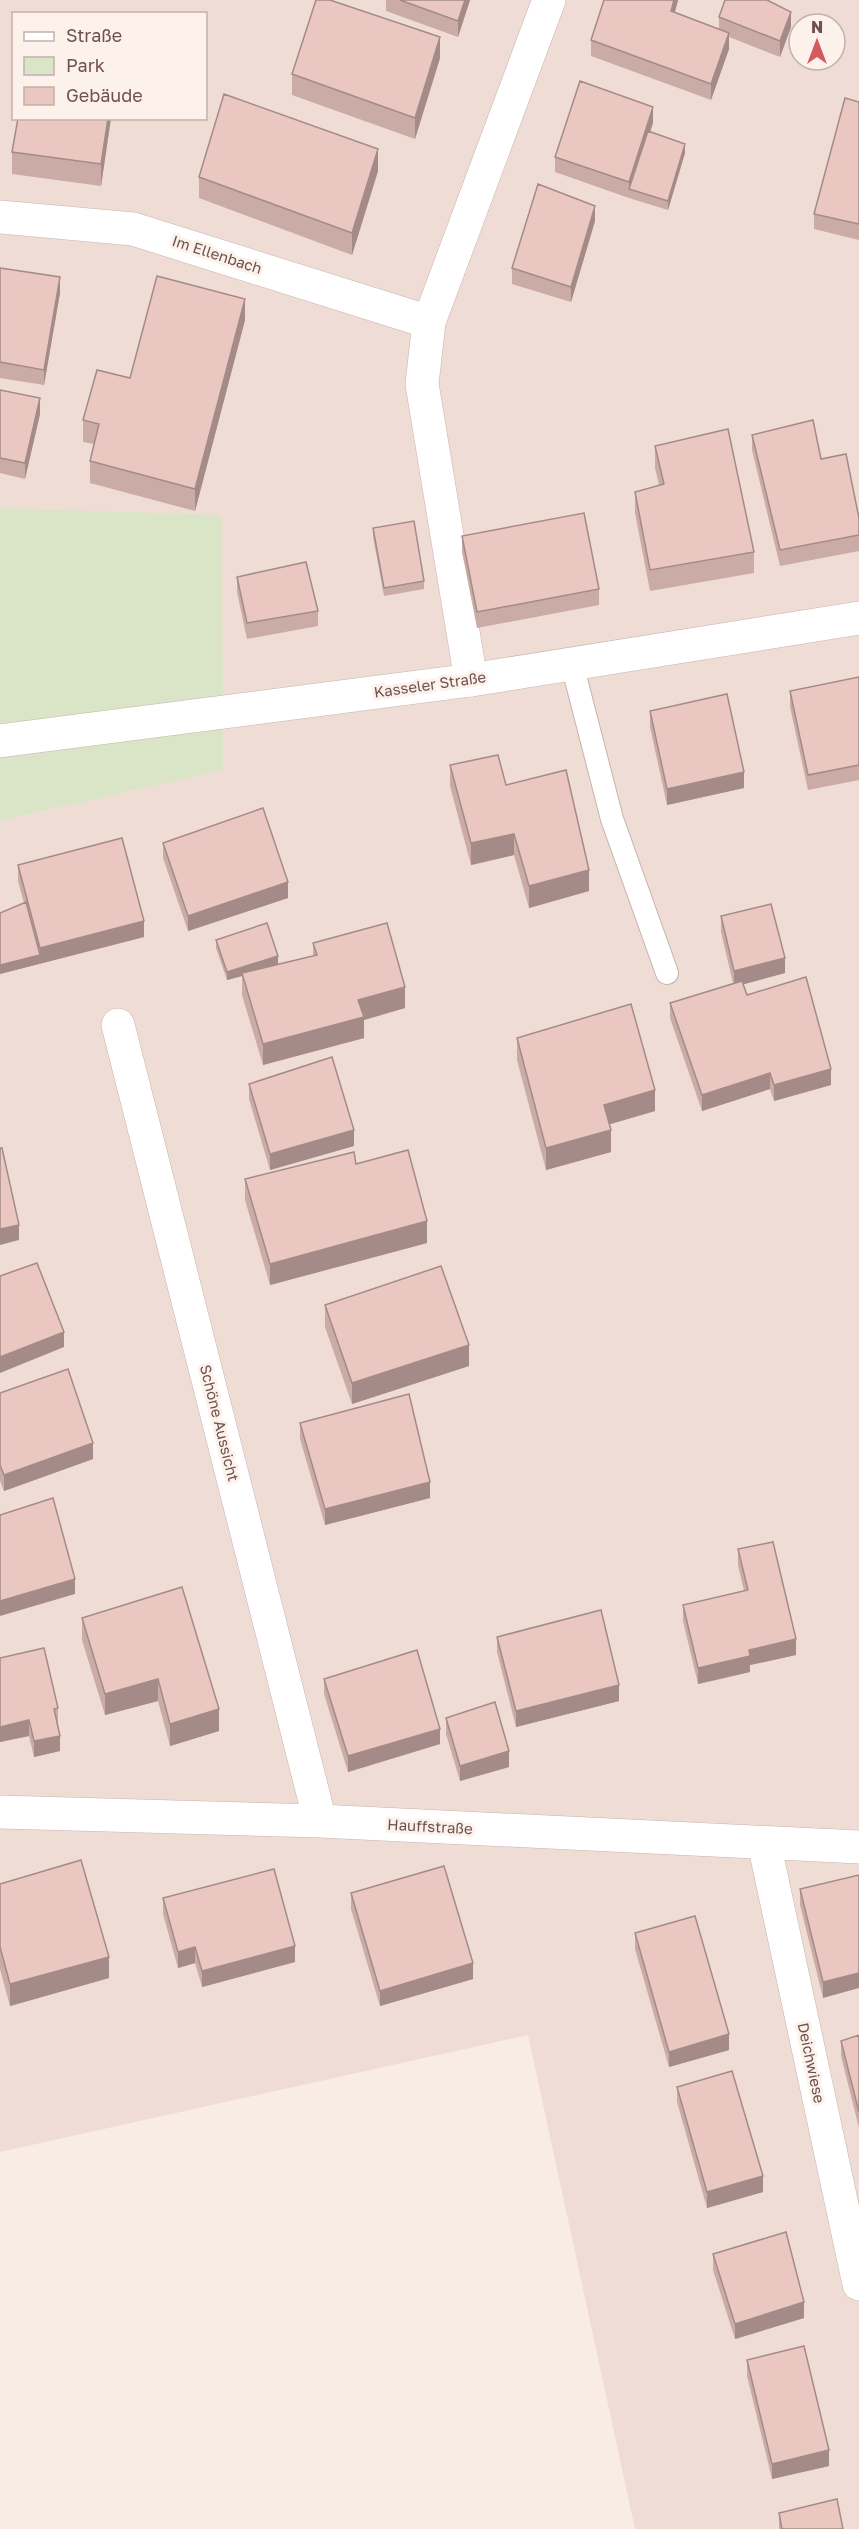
<svg xmlns="http://www.w3.org/2000/svg" width="859" height="2529" font-family="'Golos Text',sans-serif">
	<style>
		.residential { fill: #efddd5; fill-rule: evenodd }
		.green { fill: #dae4c6 }
		.lines { fill: none; stroke-linecap: round; stroke-linejoin: round }
		.service-casing { stroke: #c8b3ad; stroke-width: 24 }
		.minor-casing { stroke: #c8b3ad; stroke-width: 34 }
		.tertiary-casing { stroke: #c8b3ad; stroke-width: 34 }
		.service { stroke: #fff; stroke-width: 22 }
		.minor { stroke: #fff; stroke-width: 33 }
		.tertiary { stroke: #fff; stroke-width: 33 }
		.wall { fill: #caaba6 }
		.shaded-wall { fill: #a48b87 }
		.building { fill: #ebc7c1; stroke: #a48b87; stroke-width: 1.5 }
		.labels { text-anchor: middle; stroke-width: 6; stroke-linejoin: round; paint-order: stroke }
		.street-label { font-size: 15px; fill: #6e524e; stroke: #fcf1eb }
	</style>
	<rect width="100%" height="100%" fill="#f9ece5"/>
	<path class="residential" d="M 0,0 L 859,0 L 859,2529 L 635,2529 L 528,2035 L 0,2152 L 0,821 L 223,770 L 222,516 L 0,508 ZM 14,14 L 206,14 L 206,118 L 14,118 ZM 799,24 L 835,24 L 835,60 L 799,60 Z"/>
	<path class="green" d="M 0,508 L 222,515 L 223,770 L 0,821 Z"/>
	<g class="lines">
		<defs>
			<path id="service" d="M 572,664 L 612,819 L 667,973"/>
			<path id="minor" d="M 0,217 L 133,229 L 429,322
				M 471,680 L 422,384 L 429,322 L 549,0
				M 118,1025 L 320,1821
				M 0,1812 L 320,1821 L 859,1847
				M 764,1843 L 859,2284"/>
			<path id="tertiary" d="M 0,741 L 471,680 L 859,618"/>
		</defs>
		<use href="#service" class="service-casing"/>
		<use href="#minor" class="minor-casing"/>
		<use href="#tertiary" class="tertiary-casing"/>
		<use href="#service" class="service"/>
		<use href="#minor" class="minor"/>
		<use href="#tertiary" class="tertiary"/>
	</g>
	<path class="wall" d="M 386,0 L 470,0 L 458,37 L 386,11 Z
		M 678,0 L 675,12 L 719,29 L 719,17 L 770,1 L 791,27 L 780,57 L 729,37 L 729,49 L 711,100 L 591,56 L 591,40 Z
		M 440,58 L 415,139 L 292,95 L 292,74 Z
		M 859,102 L 859,240 L 814,229 L 814,214 Z
		M 18,118 L 111,118 L 101,186 L 12,174 L 12,152 Z
		M 653,123 L 650,131 L 685,153 L 668,210 L 629,198 L 555,172 L 555,157 Z
		M 378,171 L 352,255 L 199,198 L 199,177 Z
		M 595,221 L 571,302 L 512,284 L 512,268 Z
		M 0,268 L 60,293 L 44,385 L 0,378 Z
		M 245,320 L 195,511 L 90,483 L 90,461 L 94,444 L 83,442 L 83,420 L 130,378 Z
		M 0,390 L 40,414 L 25,479 L 0,473 Z
		M 752,435 L 821,459 L 859,518 L 859,551 L 780,566 L 752,450 Z
		M 655,446 L 754,552 L 754,573 L 650,591 L 635,513 L 635,492 L 659,485 L 655,468 Z
		M 373,528 L 424,581 L 424,589 L 384,596 L 373,537 Z
		M 462,536 L 599,589 L 599,605 L 477,628 L 462,552 Z
		M 237,577 L 318,611 L 318,626 L 247,639 L 237,592 Z
		M 859,677 L 859,780 L 808,790 L 790,707 L 790,691 Z
		M 650,711 L 744,788 L 667,805 L 650,727 Z
		M 450,765 L 506,785 L 589,891 L 529,908 L 514,855 L 471,865 L 450,786 Z
		M 163,843 L 288,898 L 188,931 L 163,858 Z
		M 18,865 L 144,937 L 0,974 L 24,903 L 18,881 Z
		M 721,916 L 785,973 L 743,984 L 747,995 L 831,1085 L 774,1101 L 770,1089 L 702,1111 L 670,1018 L 670,1003 L 733,983 L 721,932 Z
		M 216,940 L 278,965 L 313,956 L 313,943 L 405,1008 L 364,1020 L 364,1038 L 263,1065 L 242,995 L 242,976 L 227,980 L 216,948 Z
		M 517,1038 L 655,1111 L 610,1124 L 611,1152 L 546,1170 L 517,1060 Z
		M 249,1084 L 354,1146 L 270,1170 L 249,1099 Z
		M 356,1164 L 427,1243 L 270,1285 L 245,1200 L 245,1179 Z
		M 325,1305 L 469,1366 L 352,1404 L 325,1327 Z
		M 0,1393 L 93,1459 L 4,1491 L 0,1481 Z
		M 300,1423 L 430,1498 L 325,1525 L 300,1439 Z
		M 738,1549 L 796,1655 L 750,1665 L 750,1672 L 698,1684 L 683,1621 L 683,1605 L 744,1591 L 738,1565 Z
		M 82,1618 L 219,1731 L 170,1746 L 158,1701 L 105,1715 L 82,1640 Z
		M 497,1637 L 619,1701 L 516,1727 L 497,1652 Z
		M 0,1658 L 58,1708 L 58,1724 L 60,1751 L 34,1757 L 29,1736 L 0,1742 Z
		M 324,1679 L 440,1744 L 348,1772 L 324,1694 Z
		M 446,1718 L 509,1767 L 460,1781 L 446,1734 Z
		M 859,1875 L 823,1998 L 800,1905 L 800,1889 Z
		M 0,1884 L 109,1978 L 10,2006 L 0,1969 Z
		M 351,1893 L 473,1979 L 380,2006 L 351,1909 Z
		M 163,1898 L 295,1962 L 202,1987 L 195,1963 L 178,1968 L 163,1914 Z
		M 635,1933 L 729,2050 L 669,2067 L 635,1949 Z
		M 859,2035 L 859,2128 L 841,2056 L 841,2041 Z
		M 677,2087 L 763,2192 L 707,2208 L 677,2102 Z
		M 713,2254 L 804,2318 L 735,2339 L 713,2270 Z
		M 747,2360 L 829,2466 L 772,2479 L 747,2376 Z
		M 779,2513 L 843,2529 L 779,2529 Z"/>
	<path class="shaded-wall" d="M 465,0 L 470,0 L 458,37 L 458,21 Z
		M 674,0 L 678,0 L 671,27 L 671,11 Z
		M 791,12 L 791,27 L 780,57 L 780,41 Z
		M 729,33 L 729,49 L 711,100 L 711,84 Z
		M 440,37 L 440,58 L 415,139 L 415,118 Z
		M 653,107 L 653,123 L 631,190 L 629,189 L 629,182 Z
		M 108,118 L 111,118 L 101,186 L 101,164 Z
		M 685,144 L 685,153 L 668,210 L 668,201 Z
		M 378,149 L 378,171 L 352,255 L 352,233 Z
		M 595,206 L 595,221 L 571,302 L 571,287 Z
		M 60,277 L 60,293 L 44,385 L 44,370 Z
		M 245,299 L 245,320 L 195,511 L 195,489 Z
		M 40,398 L 40,414 L 25,479 L 25,463 Z
		M 744,772 L 744,788 L 667,805 L 667,789 Z
		M 514,834 L 514,855 L 471,865 L 471,843 Z
		M 589,870 L 589,891 L 529,908 L 529,886 Z
		M 288,882 L 288,898 L 188,931 L 188,916 Z
		M 144,921 L 144,937 L 0,974 L 0,965 L 40,955 L 40,948 Z
		M 278,956 L 278,965 L 242,973 L 242,976 L 227,980 L 227,972 Z
		M 785,958 L 785,973 L 734,987 L 734,971 Z
		M 405,987 L 405,1008 L 364,1020 L 364,1038 L 263,1065 L 263,1044 L 358,1000 Z
		M 831,1069 L 831,1085 L 774,1101 L 774,1085 Z
		M 770,1073 L 770,1089 L 702,1111 L 702,1095 Z
		M 655,1090 L 655,1111 L 604,1126 L 604,1105 Z
		M 354,1130 L 354,1146 L 270,1170 L 270,1154 Z
		M 611,1130 L 611,1152 L 546,1170 L 546,1148 Z
		M 427,1221 L 427,1243 L 270,1285 L 270,1264 Z
		M 19,1225 L 19,1240 L 0,1245 L 0,1229 Z
		M 64,1332 L 64,1347 L 0,1373 L 0,1357 Z
		M 469,1345 L 469,1366 L 352,1404 L 352,1383 Z
		M 93,1443 L 93,1459 L 4,1491 L 4,1475 Z
		M 430,1482 L 430,1498 L 325,1525 L 325,1509 Z
		M 75,1579 L 75,1594 L 0,1616 L 0,1601 Z
		M 796,1639 L 796,1655 L 750,1665 L 750,1672 L 698,1684 L 698,1668 L 749,1650 Z
		M 158,1679 L 158,1701 L 105,1715 L 105,1694 Z
		M 619,1685 L 619,1701 L 516,1727 L 516,1711 Z
		M 219,1709 L 219,1731 L 170,1746 L 170,1724 Z
		M 29,1720 L 29,1736 L 0,1742 L 0,1727 Z
		M 440,1729 L 440,1744 L 348,1772 L 348,1756 Z
		M 60,1736 L 60,1751 L 34,1757 L 34,1741 Z
		M 509,1751 L 509,1767 L 460,1781 L 460,1766 Z
		M 295,1946 L 295,1962 L 202,1987 L 202,1971 Z
		M 195,1947 L 195,1963 L 178,1968 L 178,1952 Z
		M 109,1957 L 109,1978 L 10,2006 L 10,1984 Z
		M 473,1963 L 473,1979 L 380,2006 L 380,1991 Z
		M 859,1973 L 859,1988 L 823,1998 L 823,1982 Z
		M 729,2034 L 729,2050 L 669,2067 L 669,2052 Z
		M 763,2176 L 763,2192 L 707,2208 L 707,2192 Z
		M 804,2302 L 804,2318 L 735,2339 L 735,2324 Z
		M 829,2450 L 829,2466 L 772,2479 L 772,2464 Z"/>
	<path class="building" d="M 316,0 L 330,0 L 440,37 L 415,118 L 292,74 Z
		M 400,0 L 465,0 L 458,21 Z
		M 604,0 L 674,0 L 671,11 L 729,33 L 711,84 L 591,40 Z
		M 725,0 L 767,0 L 791,12 L 780,41 L 719,17 Z
		M 580,81 L 653,107 L 629,182 L 555,157 Z
		M 224,94 L 378,149 L 352,233 L 199,177 Z
		M 845,98 L 859,102 L 859,224 L 814,214 Z
		M 18,118 L 108,118 L 101,164 L 12,152 Z
		M 648,131 L 685,144 L 668,201 L 629,189 Z
		M 538,184 L 595,206 L 571,287 L 512,268 Z
		M 0,268 L 60,277 L 44,370 L 0,362 Z
		M 157,276 L 245,299 L 195,489 L 90,461 L 99,424 L 83,420 L 97,370 L 130,378 Z
		M 0,390 L 40,398 L 25,463 L 0,458 Z
		M 813,420 L 821,459 L 846,454 L 859,518 L 859,535 L 780,550 L 752,435 Z
		M 728,429 L 754,552 L 650,570 L 635,492 L 664,484 L 655,446 Z
		M 584,513 L 599,589 L 477,612 L 462,536 Z
		M 414,521 L 424,581 L 384,588 L 373,528 Z
		M 306,562 L 318,611 L 247,623 L 237,577 Z
		M 859,677 L 859,765 L 808,775 L 790,691 Z
		M 727,694 L 744,772 L 667,789 L 650,711 Z
		M 498,755 L 506,785 L 566,770 L 589,870 L 529,886 L 514,834 L 471,843 L 450,765 Z
		M 263,808 L 288,882 L 188,916 L 163,843 Z
		M 122,838 L 144,921 L 40,948 L 18,865 Z
		M 26,902 L 40,955 L 0,965 L 0,913 Z
		M 771,904 L 785,958 L 734,971 L 721,916 Z
		M 267,923 L 278,956 L 227,972 L 216,940 Z
		M 387,923 L 405,987 L 358,1000 L 364,1017 L 263,1044 L 242,973 L 317,955 L 313,943 Z
		M 806,977 L 831,1069 L 774,1085 L 770,1073 L 702,1095 L 670,1003 L 742,981 L 747,995 Z
		M 631,1004 L 655,1090 L 604,1105 L 611,1130 L 546,1148 L 517,1038 Z
		M 332,1057 L 354,1130 L 270,1154 L 249,1084 Z
		M 0,1148 L 2,1148 L 19,1225 L 0,1229 Z
		M 408,1150 L 427,1221 L 270,1264 L 245,1179 L 354,1152 L 356,1164 Z
		M 37,1263 L 64,1332 L 0,1357 L 0,1276 Z
		M 441,1266 L 469,1345 L 352,1383 L 325,1305 Z
		M 68,1369 L 93,1443 L 4,1475 L 0,1465 L 0,1393 Z
		M 409,1394 L 430,1482 L 325,1509 L 300,1423 Z
		M 53,1498 L 75,1579 L 0,1601 L 0,1515 Z
		M 773,1542 L 796,1639 L 749,1650 L 750,1656 L 698,1668 L 683,1605 L 748,1590 L 738,1549 Z
		M 182,1587 L 219,1709 L 170,1724 L 158,1679 L 105,1694 L 82,1618 Z
		M 601,1610 L 619,1685 L 516,1711 L 497,1637 Z
		M 44,1648 L 58,1708 L 54,1709 L 60,1736 L 34,1741 L 29,1720 L 0,1727 L 0,1658 Z
		M 417,1650 L 440,1729 L 348,1756 L 324,1679 Z
		M 495,1702 L 509,1751 L 460,1766 L 446,1718 Z
		M 81,1860 L 109,1957 L 10,1984 L 0,1947 L 0,1884 Z
		M 444,1866 L 473,1963 L 380,1991 L 351,1893 Z
		M 274,1869 L 295,1946 L 202,1971 L 195,1947 L 178,1952 L 163,1898 Z
		M 859,1875 L 859,1973 L 823,1982 L 800,1889 Z
		M 695,1916 L 729,2034 L 669,2052 L 635,1933 Z
		M 859,2035 L 859,2112 L 841,2041 Z
		M 732,2071 L 763,2176 L 707,2192 L 677,2087 Z
		M 786,2232 L 804,2302 L 735,2324 L 713,2254 Z
		M 804,2346 L 829,2450 L 772,2464 L 747,2360 Z
		M 837,2499 L 843,2529 L 782,2529 L 779,2513 Z"/>
	<g class="labels">
		<g class="street-label">
			<text transform="translate(217 255) rotate(18)" y="5">Im Ellenbach</text>
			<text transform="translate(430 685) rotate(-8)" y="5">Kasseler Straße</text>
			<text transform="translate(219 1423) rotate(76)" y="5">Schöne Aussicht</text>
			<text transform="translate(430 1827) rotate(3)" y="5">Hauffstraße</text>
			<text transform="translate(811 2063) rotate(78)" y="5">Deichwiese</text>
		</g>
	</g>
	<rect x="12" y="12" width="195" height="108" fill="#fcf1eb" stroke="#c3b1ac" stroke-width="1.5"/>
	<rect x="24" y="32" width="30" height="9" fill="#ffffff" stroke="#c3b1ac" stroke-width="1.5"/>
	<text x="66" y="42" font-size="18" fill="#6e524e">Straße</text>
	<rect x="24" y="57" width="30" height="18" fill="#dae4c6" stroke="#c3b1ac" stroke-width="1.5"/>
	<text x="66" y="72" font-size="18" fill="#6e524e">Park</text>
	<rect x="24" y="87" width="30" height="18" fill="#ebc7c1" stroke="#c3b1ac" stroke-width="1.5"/>
	<text x="66" y="102" font-size="18" fill="#6e524e">Gebäude</text>
	<g transform="translate(817 42)"><circle r="28" fill="#fcf1eb" stroke="#c3b1ac" stroke-width="1.5"/>
	<path d="M0-4.5L10 22L0 15L-10 22Z" fill="#d35b5d"/>
	<text y="-9" font-size="16" font-weight="bold" text-anchor="middle" fill="#6e524e">N</text>
	</g>
</svg>
